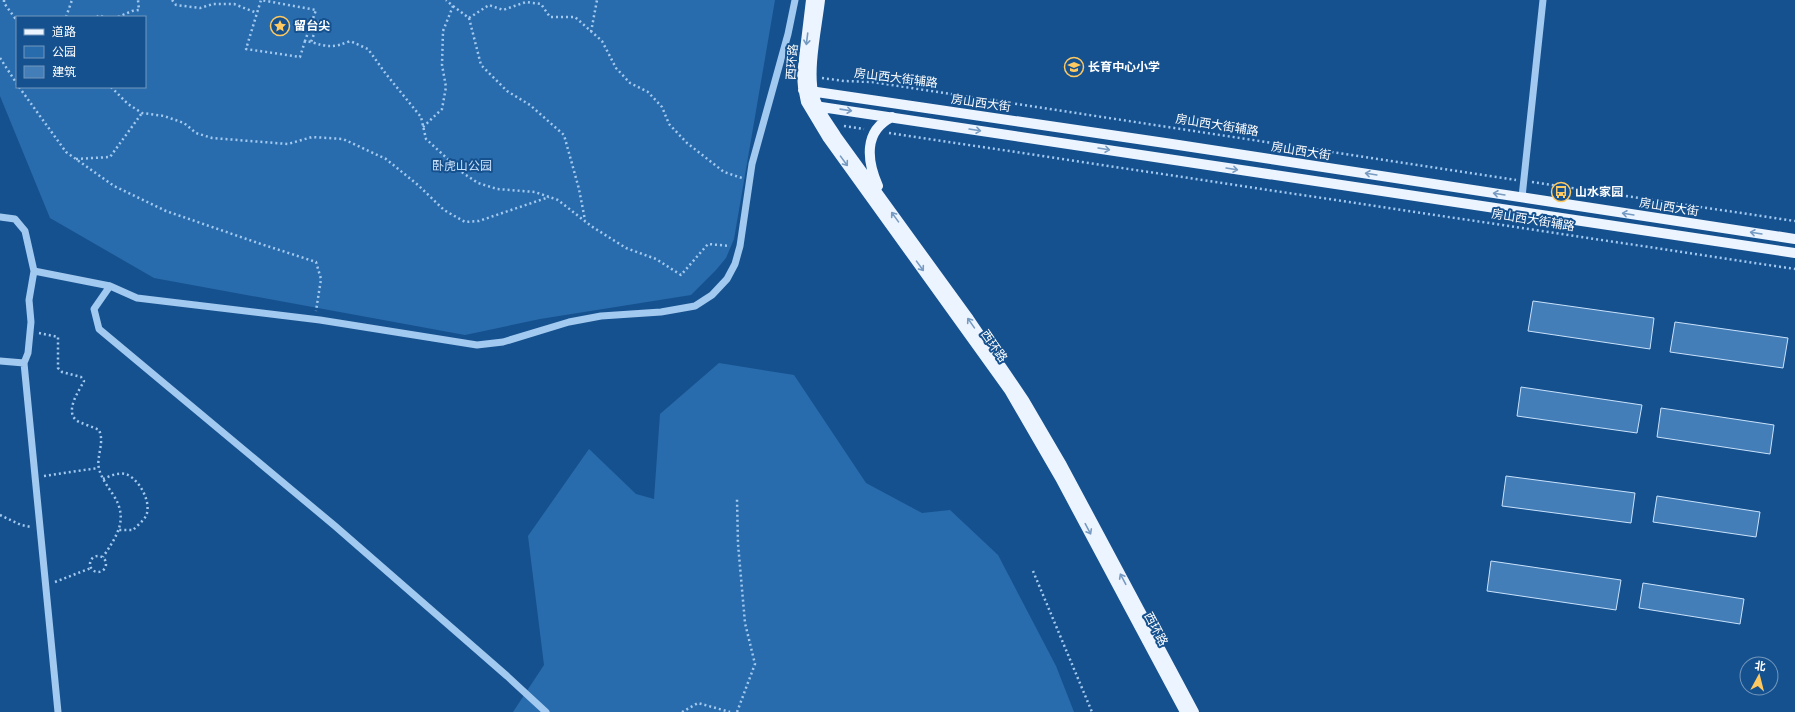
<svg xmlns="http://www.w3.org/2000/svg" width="1795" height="712" font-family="'Space Grotesk','Noto Sans SC',sans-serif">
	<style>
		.green { fill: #296cad; fill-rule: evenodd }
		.building { fill: #447eb8; stroke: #c9e2fb }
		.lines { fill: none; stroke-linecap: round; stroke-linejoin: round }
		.path { stroke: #a2c9f0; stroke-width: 2.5; stroke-dasharray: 2 3; stroke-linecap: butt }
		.minor { stroke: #a2c9f0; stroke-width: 7 }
		.major { stroke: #ebf4ff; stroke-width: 10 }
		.oneway { stroke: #769ac1 }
		.labels { text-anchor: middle; stroke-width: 4; stroke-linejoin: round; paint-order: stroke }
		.poi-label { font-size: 12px; font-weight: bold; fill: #fff; stroke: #16518f; text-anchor: start }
		.street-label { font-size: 12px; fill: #fff; stroke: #16518f }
		.park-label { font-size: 12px; fill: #c9e2fb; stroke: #16518f }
	</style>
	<rect width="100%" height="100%" fill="#16518f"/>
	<path class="green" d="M 0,0 L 775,0 L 734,239 L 726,258 L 716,270 L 691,295 L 540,319 L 465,335 L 154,278 L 50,218 L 0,96 ZM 17,17 L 145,17 L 145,87 L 17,87 Z
		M 719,363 L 794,375 L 866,483 L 922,513 L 950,510 L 998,555 L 1056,666 L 1074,712 L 513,712 L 544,665 L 528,536 L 589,449 L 636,494 L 654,499 L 660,414 Z"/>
	<path class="building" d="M 1533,301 L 1654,318 L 1650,349 L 1528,331 Z
		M 1675,322 L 1788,338 L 1783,368 L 1670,352 Z
		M 1521,387 L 1642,405 L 1637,433 L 1517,416 Z
		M 1661,408 L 1774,425 L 1770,454 L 1657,437 Z
		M 1506,476 L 1635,493 L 1631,523 L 1502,506 Z
		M 1657,496 L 1760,512 L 1756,537 L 1653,522 Z
		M 1491,561 L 1621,580 L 1616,610 L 1487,591 Z
		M 1643,583 L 1744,599 L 1740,624 L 1639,608 Z"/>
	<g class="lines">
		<path class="path" d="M 4,0 L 4,3 L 15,18 L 17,18
			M 172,0 L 176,5 L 200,8 L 213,4 L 234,4 L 257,13
			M 453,6 L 469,18 L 481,65 L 507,91 L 530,105 L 564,135 L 579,189 L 585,220
			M 66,17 L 72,0
			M 97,17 L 99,15 L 104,17
			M 118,17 L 132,11 L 139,10 L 138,0
			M 469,18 L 489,5 L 503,10 L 526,2 L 541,4 L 550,17 L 575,17 L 602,41 L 616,68 L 630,83 L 648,92 L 662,107 L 669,124 L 687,143 L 724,172 L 742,178
			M 319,21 L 311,42 C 327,47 334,48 350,41 L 368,49 L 386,74 L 421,117 L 426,139 L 463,173 L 478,183 L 497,189 L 535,192 L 558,200 L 591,226 L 626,248 L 656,259 L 681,275 L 708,244 L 730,246
			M 591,32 L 597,0
			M 305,41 L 300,57 L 246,49 L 261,0 L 316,10 L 305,41 L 311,42
			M 0,58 L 17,84
			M 822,78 L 844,81 L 872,82 L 1516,180
			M 19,87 L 66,152 L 114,186 L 166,211 L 258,243 L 316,262 L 321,279 L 316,311
			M 111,87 L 128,104 L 142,113 L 164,116 L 184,123 L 196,133 L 212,138 L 288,144 L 312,137 L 343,139 L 386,159 L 418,185 L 444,210 L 465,222 L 479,221 L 549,197
			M 844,126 L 864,129
			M 423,127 L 442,109 L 446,87 L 442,65 L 443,31 L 453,6 L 446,0
			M 889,133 L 1795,269
			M 76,159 L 110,157 L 142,113
			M 1532,182 L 1795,221
			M 39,333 L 58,337 L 58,368 L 62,372 L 81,377 L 84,381 C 79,391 65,410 76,420 C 79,423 94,427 99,430 C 105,443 96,456 99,469 C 102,479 108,487 114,496 C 129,520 116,537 103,557
			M 44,476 L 98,468
			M 103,479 C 110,476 120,471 128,475 C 140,481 152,503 146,516 C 143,521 137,526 133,530 L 119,530
			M 0,515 L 21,525 L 31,527
			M90 564a8 8 0 1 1 16 0a8 8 0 1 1-16 0Z
			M 1033,571 L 1092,712
			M 55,582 L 91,568
			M 682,712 L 698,703 L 730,712
			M 737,712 L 755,664 L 745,623 L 738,544 L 737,499"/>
		<path class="minor" d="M 1522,197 L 1543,0
			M 0,217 L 15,219 L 25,231 L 34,271 L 29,300 L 31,322 L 28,353 L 24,363 L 58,712
			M 34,271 L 110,286 L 137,298 L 320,320 L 477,345 L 503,342 L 569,322 L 601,316 L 661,312 L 695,306 L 712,295 L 727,279 L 735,264 L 740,246 L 752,164 L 788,34 L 795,0
			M 110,286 L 94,309 L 99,329 L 335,526 L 507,676 L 546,712
			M 0,361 L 24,363"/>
		<path class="major" d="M 811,0 L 802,75 L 803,87 L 806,102 L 827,137 L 1009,390 L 1060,478 L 1185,712
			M 820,0 C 817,27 807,71 814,96 C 818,111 829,124 837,137 L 969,319 L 1024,400 L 1062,465 L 1194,712
			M 803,90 L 1172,144 L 1795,239
			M 808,105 L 1795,253
			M 878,186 C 867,161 863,131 892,117"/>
	</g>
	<defs><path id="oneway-shaft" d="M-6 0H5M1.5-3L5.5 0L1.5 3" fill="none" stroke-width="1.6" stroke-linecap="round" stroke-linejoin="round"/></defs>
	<g class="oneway">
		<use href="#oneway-shaft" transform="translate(807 39) rotate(97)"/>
		<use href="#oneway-shaft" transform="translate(846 110) rotate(8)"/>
		<use href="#oneway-shaft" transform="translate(975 130) rotate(9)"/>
		<use href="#oneway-shaft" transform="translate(1104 149) rotate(9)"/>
		<use href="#oneway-shaft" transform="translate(844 161) rotate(54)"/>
		<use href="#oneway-shaft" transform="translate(1232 169) rotate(9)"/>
		<use href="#oneway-shaft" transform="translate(1371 174) rotate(-171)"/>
		<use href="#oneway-shaft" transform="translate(1499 194) rotate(-171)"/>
		<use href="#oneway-shaft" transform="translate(1628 214) rotate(-171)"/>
		<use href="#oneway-shaft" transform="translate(895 217) rotate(-126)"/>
		<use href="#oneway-shaft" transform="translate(1756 233) rotate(-171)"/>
		<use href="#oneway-shaft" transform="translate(920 266) rotate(54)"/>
		<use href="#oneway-shaft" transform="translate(971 323) rotate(-125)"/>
		<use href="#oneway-shaft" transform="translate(1088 529) rotate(62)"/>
		<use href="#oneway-shaft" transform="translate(1123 579) rotate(-118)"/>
	</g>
	<defs>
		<symbol id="sight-ring" viewBox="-11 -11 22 22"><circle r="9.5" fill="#16518f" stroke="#ffc961" stroke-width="1.5"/><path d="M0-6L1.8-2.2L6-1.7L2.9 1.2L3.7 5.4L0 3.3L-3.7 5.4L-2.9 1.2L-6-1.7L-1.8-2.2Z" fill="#ffc961"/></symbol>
		<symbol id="school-ring" viewBox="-11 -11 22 22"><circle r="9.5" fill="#16518f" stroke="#ffc961" stroke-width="1.5"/><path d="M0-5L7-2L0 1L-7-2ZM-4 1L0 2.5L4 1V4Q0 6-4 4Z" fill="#ffc961"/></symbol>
		<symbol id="bus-ring" viewBox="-11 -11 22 22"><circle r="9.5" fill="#16518f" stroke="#ffc961" stroke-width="1.5"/><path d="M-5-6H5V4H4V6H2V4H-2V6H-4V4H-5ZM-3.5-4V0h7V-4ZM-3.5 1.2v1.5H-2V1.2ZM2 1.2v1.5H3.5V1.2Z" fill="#ffc961"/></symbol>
	</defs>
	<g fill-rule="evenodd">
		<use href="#sight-ring" x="269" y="15" width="22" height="22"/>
		<use href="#school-ring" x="1063" y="56" width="22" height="22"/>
		<use href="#bus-ring" x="1550" y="181" width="22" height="22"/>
	</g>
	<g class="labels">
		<g class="poi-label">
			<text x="294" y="30">留台尖</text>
			<text x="1088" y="71">长育中心小学</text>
			<text x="1575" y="196">山水家园</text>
		</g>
		<g class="street-label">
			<text transform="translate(792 62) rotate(-86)" y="4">西环路</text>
			<text transform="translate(896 78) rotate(7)" y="4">房山西大街辅路</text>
			<text transform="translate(981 103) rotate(8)" y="4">房山西大街</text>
			<text transform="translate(1217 125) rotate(9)" y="4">房山西大街辅路</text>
			<text transform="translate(1301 151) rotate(9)" y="4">房山西大街</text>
			<text transform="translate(1669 207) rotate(9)" y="4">房山西大街</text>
			<text transform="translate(1533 220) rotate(9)" y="4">房山西大街辅路</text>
			<text transform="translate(994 346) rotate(55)" y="4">西环路</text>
			<text transform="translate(1156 629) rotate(62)" y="4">西环路</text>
		</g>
		<g class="park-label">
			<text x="462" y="170">卧虎山公园</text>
		</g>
	</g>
	<rect x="16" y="16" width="130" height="72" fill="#16518f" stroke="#7397bc"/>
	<rect x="24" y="29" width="20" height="6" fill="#ebf4ff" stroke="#7397bc"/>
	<text x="52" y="36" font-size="12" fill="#ffffff">道路</text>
	<rect x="24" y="46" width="20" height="12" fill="#296cad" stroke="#7397bc"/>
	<text x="52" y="56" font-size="12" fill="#ffffff">公园</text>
	<rect x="24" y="66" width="20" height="12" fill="#447eb8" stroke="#7397bc"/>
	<text x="52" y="76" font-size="12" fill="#ffffff">建筑</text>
	<g transform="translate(1759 676) rotate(7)"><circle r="19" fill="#16518f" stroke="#7397bc"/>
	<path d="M0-3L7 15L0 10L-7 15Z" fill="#ffc961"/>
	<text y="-6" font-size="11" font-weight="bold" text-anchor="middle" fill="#ffffff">北</text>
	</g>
</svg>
